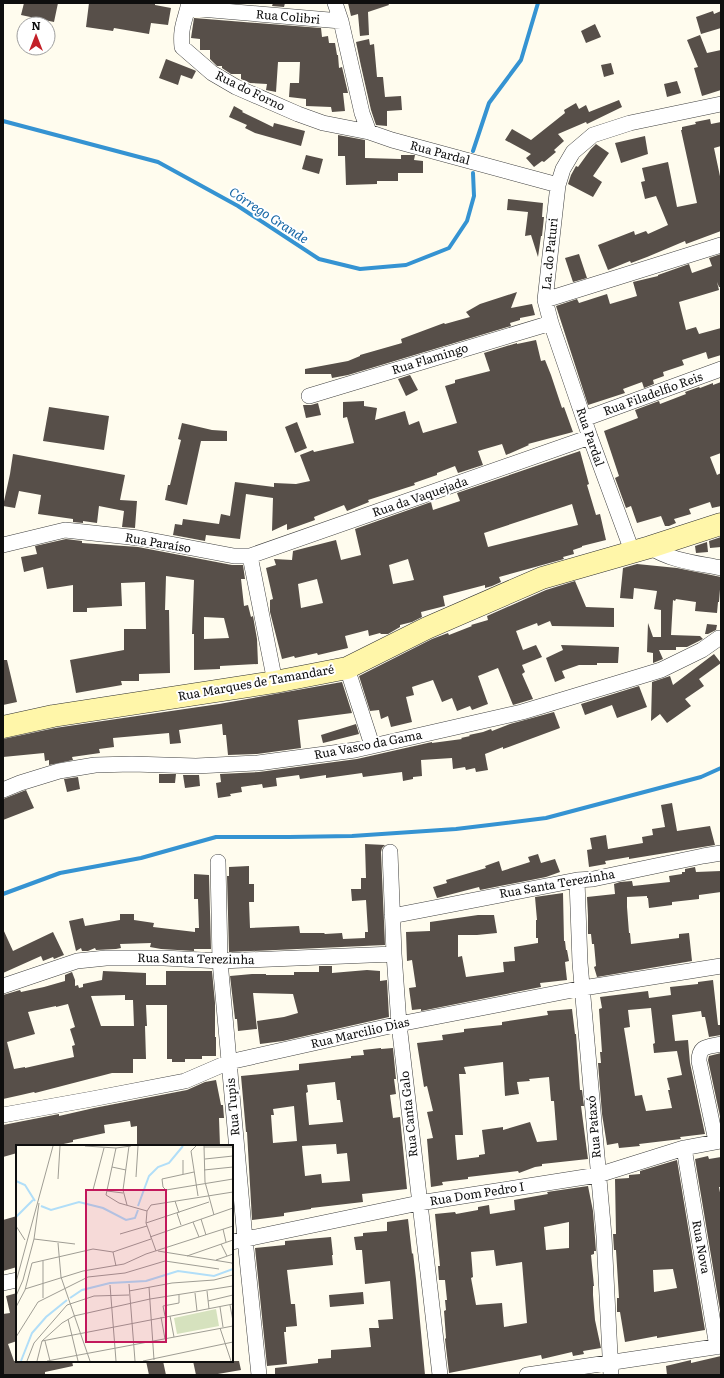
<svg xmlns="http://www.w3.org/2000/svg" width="724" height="1378" font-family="Literata,serif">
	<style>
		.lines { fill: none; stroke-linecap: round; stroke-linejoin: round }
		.stream { stroke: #3593d2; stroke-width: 4 }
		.building { fill: #574f49; fill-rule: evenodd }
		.street-casing { stroke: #414141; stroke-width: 16 }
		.secondary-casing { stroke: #303030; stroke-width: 23 }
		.street { stroke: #fff; stroke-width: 15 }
		.secondary { stroke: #fff6a9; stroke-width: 22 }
		.labels { text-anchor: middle; stroke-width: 4; stroke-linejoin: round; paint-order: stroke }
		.street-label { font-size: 12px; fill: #0e0e0e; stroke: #fff }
		.water-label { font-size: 13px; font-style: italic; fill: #1264a4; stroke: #fff }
		.inset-river { fill: none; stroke: #b1def8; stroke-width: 2 }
		.inset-road { fill: none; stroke: #9f9d94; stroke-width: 1 }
		.view { fill: #c2185b; fill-opacity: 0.15; stroke: #c2185b; stroke-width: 2 }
		.inset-edge { fill: none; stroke: #0e0e0e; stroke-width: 2 }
	</style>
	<rect width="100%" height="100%" fill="#fffcee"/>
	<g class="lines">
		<path class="stream" d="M 3,121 L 158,162 L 238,206 L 319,259 L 360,269 L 406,265 L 449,248 L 467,221 L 474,196 L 473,173
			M 473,151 L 489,103 L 521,60 L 538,3
			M 3,894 L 60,873 L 141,858 L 216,837 L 289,837 L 352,836 L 456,829 L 546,818 L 701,777 L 721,768"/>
	</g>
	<path class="building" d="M 24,3 L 58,3 L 54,22 L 21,15 Z
		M 89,3 L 155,3 L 155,5 L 171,8 L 168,25 L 151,23 L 149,34 L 114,28 L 113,31 L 86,27 Z
		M 273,3 L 285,3 L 284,7 L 272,6 Z
		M 348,3 L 388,3 L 389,5 L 368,12 L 369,35 L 360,36 L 358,14 L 351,16 Z
		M 713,11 L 714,14 L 721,11 L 721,28 L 701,34 L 696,17 Z
		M 194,18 L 321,28 L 322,37 L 328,36 L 329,43 L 335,43 L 337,55 L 338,55 L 339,68 L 342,67 L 348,93 L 343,93 L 345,111 L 332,112 L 331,107 L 306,106 L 306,99 L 289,97 L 290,83 L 299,83 L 300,62 L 278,62 L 276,92 L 266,90 L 267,84 L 250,83 L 241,79 L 241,74 L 231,74 L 222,68 L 222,66 L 217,66 L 210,59 L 210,50 L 200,50 L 200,39 L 191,38 Z
		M 595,24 L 601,37 L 586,43 L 581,31 Z
		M 700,35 L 707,53 L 721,50 L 721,90 L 702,96 L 694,68 L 698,67 L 687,40 Z
		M 369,39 L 370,45 L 374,44 L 377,77 L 383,77 L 385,97 L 401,96 L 402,110 L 387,111 L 387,126 L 376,125 L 371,110 L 361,66 L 356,42 Z
		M 166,59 L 194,70 L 196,71 L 192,79 L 181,75 L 178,85 L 159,78 Z
		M 611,63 L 614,74 L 604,77 L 601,65 Z
		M 677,81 L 681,93 L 667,97 L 664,84 Z
		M 619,100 L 622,107 L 587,124 L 586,122 L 558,134 L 564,141 L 554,150 L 556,152 L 544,162 L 542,161 L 534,167 L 526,158 L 531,154 L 505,140 L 512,129 L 531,140 L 565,113 L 564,110 L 576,103 L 579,109 L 586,105 L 589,112 Z
		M 234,106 L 243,111 L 242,112 L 273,127 L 274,123 L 305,131 L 301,146 L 255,133 L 245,128 L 247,125 L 229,117 Z
		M 710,119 L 711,124 L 721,122 L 721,146 L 714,148 L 721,181 L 721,231 L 686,244 L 685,241 L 647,257 L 631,263 L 630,261 L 608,270 L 598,245 L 634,231 L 635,235 L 646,231 L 648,234 L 668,225 L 656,196 L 645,199 L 641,182 L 645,181 L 642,168 L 668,162 L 677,207 L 697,203 L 681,130 L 682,130 L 682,127 L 696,124 L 695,122 Z
		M 338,135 L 365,140 L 365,158 L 401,159 L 401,155 L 415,155 L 414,160 L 423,161 L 423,173 L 398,173 L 398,181 L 377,181 L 377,184 L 346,185 L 345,156 L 338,156 Z
		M 645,136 L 648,154 L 621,163 L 615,143 Z
		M 596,144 L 609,153 L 593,176 L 602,182 L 593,197 L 568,184 L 571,175 L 576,166 L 578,167 L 591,149 Z
		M 306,155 L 323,159 L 319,174 L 302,169 Z
		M 508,199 L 543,203 L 542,217 L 544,217 L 542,236 L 541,236 L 538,257 L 531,235 L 525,236 L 528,212 L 507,210 Z
		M 579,254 L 587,278 L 573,282 L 565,258 Z
		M 721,254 L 721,287 L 719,287 L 717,282 L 719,290 L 679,302 L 686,330 L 696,327 L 699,334 L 721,328 L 721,355 L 708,359 L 706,352 L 682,360 L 684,365 L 663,372 L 664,376 L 653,380 L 654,384 L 644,388 L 642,382 L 623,389 L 625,393 L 588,405 L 556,306 L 577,299 L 579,303 L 607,294 L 610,304 L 637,296 L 633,282 L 658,276 L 658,275 L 689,264 L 692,273 L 712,266 L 709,258 Z
		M 517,292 L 511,308 L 532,304 L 535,315 L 520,318 L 520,320 L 510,323 L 511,326 L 348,375 L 332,378 L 331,374 L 305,374 L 305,369 L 348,361 L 360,356 L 360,355 L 402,343 L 401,339 L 444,323 L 445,324 L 470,317 L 466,312 L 480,304 Z
		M 536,340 L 541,361 L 545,360 L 551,375 L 562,408 L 564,407 L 573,432 L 528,444 L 529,445 L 506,455 L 502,444 L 478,451 L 483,465 L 458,473 L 455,466 L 437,473 L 437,475 L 414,483 L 415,485 L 368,500 L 369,502 L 347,511 L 344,505 L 314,517 L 315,520 L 287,530 L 287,524 L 272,531 L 273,498 L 246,494 L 240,539 L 206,535 L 205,541 L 173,535 L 175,524 L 182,525 L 183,519 L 219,524 L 221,514 L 230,516 L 235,482 L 274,487 L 274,483 L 296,484 L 310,481 L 300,455 L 313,450 L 314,452 L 354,443 L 347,417 L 343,418 L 343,402 L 364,401 L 364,406 L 377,408 L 375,420 L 405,411 L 409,425 L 419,421 L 423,433 L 457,423 L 445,386 L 455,383 L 455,380 L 490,371 L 484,353 L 517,343 L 517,344 Z
		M 410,375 L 418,390 L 406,396 L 398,379 Z
		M 721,382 L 721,453 L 710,457 L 717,475 L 721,473 L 721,506 L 712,508 L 710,502 L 689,509 L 691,514 L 674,519 L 676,523 L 669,526 L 665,526 L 661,516 L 637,523 L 631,506 L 626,508 L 615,478 L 619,476 L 604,431 L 638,418 L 635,410 L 659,401 L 660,404 L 686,394 L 685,392 L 699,387 L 700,388 L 713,383 L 713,385 Z
		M 318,403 L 321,415 L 306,418 L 303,405 L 311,405 Z
		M 49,407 L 109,416 L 104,450 L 43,441 Z
		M 297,422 L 307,448 L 295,453 L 285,427 Z
		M 182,423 L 212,430 L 227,431 L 227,441 L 201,441 L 187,505 L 165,500 L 168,485 L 170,485 L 181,440 L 178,439 Z
		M 580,451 L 589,484 L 587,485 L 596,515 L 600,514 L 606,540 L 582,546 L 582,547 L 573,550 L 574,554 L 563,557 L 564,559 L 499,577 L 501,582 L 492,586 L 485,588 L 485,585 L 443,596 L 445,606 L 421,612 L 422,617 L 412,622 L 400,625 L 400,627 L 388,634 L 381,634 L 380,633 L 369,636 L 368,630 L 345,636 L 348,648 L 318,655 L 317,653 L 295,658 L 294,656 L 282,659 L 270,612 L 270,600 L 273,599 L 266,568 L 276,565 L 274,559 L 292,560 L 293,551 L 336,540 L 341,560 L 361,555 L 355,529 L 431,502 L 433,510 L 460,501 L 457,493 ZM 572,504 L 578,525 L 488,547 L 484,533 ZM 408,559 L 414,580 L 393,584 L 389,565 ZM 317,579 L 323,603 L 301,608 L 298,584 Z
		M 13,454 L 125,475 L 120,500 L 137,501 L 135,528 L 122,527 L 124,511 L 99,506 L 97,523 L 83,521 L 83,523 L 73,522 L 73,519 L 38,514 L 41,495 L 19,491 L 15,508 L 3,506 L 10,474 Z
		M 721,537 L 721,547 L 710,548 L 709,541 Z
		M 66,539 L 82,541 L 82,543 L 138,547 L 232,565 L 243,565 L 245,579 L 241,579 L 244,606 L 248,605 L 251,617 L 253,616 L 257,639 L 258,664 L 220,666 L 220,669 L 194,670 L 194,634 L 192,634 L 194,580 L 166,576 L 165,610 L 169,610 L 170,673 L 139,674 L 139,681 L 121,681 L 122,685 L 76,693 L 70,660 L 124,650 L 124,629 L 146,629 L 145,582 L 121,583 L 122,606 L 87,608 L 87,612 L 73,612 L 73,585 L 47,589 L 43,567 L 24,572 L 21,557 L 37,554 L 35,546 ZM 204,617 L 224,618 L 229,638 L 204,639 Z
		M 707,542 L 708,552 L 696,553 L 695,546 Z
		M 637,564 L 677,568 L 721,577 L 719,602 L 718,602 L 717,613 L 695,611 L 696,602 L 676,599 L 675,601 L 673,600 L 671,635 L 700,636 L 703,639 L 687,647 L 676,647 L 676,650 L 659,650 L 663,659 L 653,663 L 653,653 L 647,652 L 648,623 L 653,637 L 661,637 L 661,610 L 654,609 L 657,591 L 634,588 L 633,599 L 620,598 L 623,568 Z
		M 575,581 L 586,607 L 614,608 L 614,627 L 552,626 L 550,621 L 538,626 L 537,623 L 516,631 L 523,650 L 536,645 L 542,657 L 522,665 L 525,672 L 522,674 L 533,699 L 513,705 L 498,668 L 478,676 L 488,704 L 472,710 L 470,706 L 457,711 L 452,698 L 442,702 L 433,680 L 412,687 L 414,695 L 406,697 L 412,722 L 391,727 L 388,716 L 381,719 L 379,710 L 370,711 L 359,676 L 432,639 L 448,633 L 449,635 L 472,626 L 471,625 L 488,620 L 487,616 L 546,590 Z
		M 707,624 L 717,625 L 716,630 L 708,634 L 705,634 Z
		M 561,645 L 619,647 L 618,663 L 597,663 L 597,665 L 579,665 L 562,671 L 565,678 L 555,682 L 546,658 L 563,650 Z
		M 714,654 L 721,663 L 699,679 L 704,686 L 685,699 L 691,706 L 667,723 L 660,714 L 651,721 L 652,682 L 670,676 L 673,685 Z
		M 3,660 L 7,660 L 17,702 L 3,705 Z
		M 342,682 L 352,713 L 298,720 L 301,748 L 257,754 L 228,755 L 226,735 L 223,735 L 222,724 L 179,730 L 181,743 L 170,744 L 169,733 L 113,738 L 114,747 L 99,749 L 100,753 L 72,757 L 73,760 L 49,765 L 49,760 L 45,761 L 44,753 L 3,757 L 3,739 L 55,728 L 219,704 Z
		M 639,686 L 647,707 L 617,718 L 612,705 L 585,715 L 581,704 Z
		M 554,712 L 560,728 L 503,749 L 503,747 L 485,754 L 488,770 L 476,772 L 475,768 L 466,770 L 465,767 L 453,769 L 452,758 L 421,760 L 422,776 L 413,777 L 413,779 L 403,781 L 402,772 L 363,777 L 362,773 L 326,778 L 326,775 L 300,779 L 299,775 L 276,778 L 277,786 L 263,788 L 262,784 L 241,787 L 242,792 L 230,794 L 231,796 L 218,798 L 216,783 L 221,782 L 220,774 L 259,772 L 357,759 L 432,742 L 432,743 L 462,739 L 461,738 L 470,736 L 469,735 L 483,732 L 491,729 L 492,731 L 510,724 Z
		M 356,724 L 359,734 L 323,743 L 321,735 Z
		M 159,774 L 176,774 L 175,783 L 159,783 Z
		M 183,775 L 199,775 L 200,786 L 185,788 Z
		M 78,777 L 80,789 L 67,792 L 64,779 Z
		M 26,790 L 34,808 L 3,820 L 3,799 Z
		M 672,803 L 677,831 L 710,826 L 715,845 L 629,859 L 629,857 L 605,861 L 606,864 L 589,867 L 587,850 L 592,849 L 590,838 L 606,835 L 608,849 L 643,843 L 642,837 L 653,835 L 652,829 L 665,827 L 661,805 Z
		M 365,844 L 385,845 L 382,848 L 381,852 L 385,945 L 229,952 L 227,876 L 229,876 L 229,867 L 249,866 L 249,884 L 254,884 L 254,902 L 249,902 L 250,928 L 299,926 L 300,933 L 324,933 L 325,934 L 342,933 L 343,939 L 365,938 L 365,932 L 368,932 L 366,900 L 352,901 L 351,889 L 361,889 L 361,878 L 366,878 Z
		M 538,854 L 541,863 L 555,859 L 560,872 L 546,877 L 480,890 L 479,887 L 437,898 L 433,887 L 447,883 L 446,880 L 486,868 L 485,866 L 499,861 L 502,871 L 530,862 L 528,857 Z
		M 695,867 L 696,872 L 721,871 L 721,892 L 699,895 L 699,899 L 672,902 L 672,905 L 649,908 L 648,898 L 647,898 L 647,896 L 627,897 L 627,907 L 629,933 L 630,933 L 631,944 L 679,938 L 679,934 L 689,933 L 692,961 L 597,977 L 594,967 L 596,966 L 594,944 L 592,944 L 591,934 L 588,934 L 588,916 L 587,897 L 615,894 L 614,884 L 620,882 L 632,881 L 633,886 L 670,882 L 669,876 L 682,874 L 682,872 L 685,872 L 685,869 Z
		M 194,874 L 209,875 L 211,949 L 194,949 L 194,951 L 161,949 L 150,947 L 151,943 L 120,944 L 121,948 L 116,949 L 96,950 L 95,948 L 88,951 L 82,951 L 81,948 L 76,951 L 69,921 L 83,918 L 85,926 L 120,920 L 120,914 L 134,914 L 134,920 L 154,923 L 153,927 L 195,932 L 195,928 L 199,928 L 198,899 L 194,899 Z
		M 563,893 L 564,941 L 565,941 L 566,950 L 567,950 L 569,961 L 565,962 L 567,980 L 540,983 L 541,987 L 421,1011 L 421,1009 L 412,1010 L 409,988 L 416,987 L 412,960 L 407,961 L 406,932 L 430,931 L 430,922 L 478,915 L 494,915 L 497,933 L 477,935 L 458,935 L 458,957 L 462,956 L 466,977 L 504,972 L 503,962 L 515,961 L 514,947 L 538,943 L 538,938 L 536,938 L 536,920 L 537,920 L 535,897 Z
		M 3,929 L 13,951 L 53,932 L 64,955 L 54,959 L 53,957 L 43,961 L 41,956 L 3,973 Z
		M 319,966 L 332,966 L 332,973 L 367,970 L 380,971 L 380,981 L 387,980 L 389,1017 L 283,1041 L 260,1044 L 257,1021 L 284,1017 L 298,1013 L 293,994 L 253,993 L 257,1029 L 238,1031 L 237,1019 L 235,1019 L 230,976 L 252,974 L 266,974 L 266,975 L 294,975 L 294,972 L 319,972 Z
		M 103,971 L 146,973 L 146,985 L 166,985 L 166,971 L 212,971 L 215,1003 L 215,1037 L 216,1037 L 216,1056 L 202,1056 L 202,1059 L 185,1059 L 185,1062 L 172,1062 L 172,1059 L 167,1059 L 167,1005 L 146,1005 L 147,1026 L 145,1026 L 146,1059 L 133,1059 L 133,1073 L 112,1073 L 35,1093 L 34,1092 L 21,1095 L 3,1099 L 3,995 L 20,990 L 21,992 L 44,987 L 65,981 L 65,975 L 72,972 L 75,980 L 75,986 L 78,985 L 79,988 L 83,987 L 83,984 L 102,980 ZM 125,995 L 125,1000 L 133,1000 L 134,1026 L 101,1026 L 91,996 ZM 68,1004 L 75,1027 L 70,1029 L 75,1045 L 72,1046 L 74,1057 L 25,1068 L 25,1067 L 14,1069 L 7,1042 L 35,1034 L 28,1012 L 56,1006 L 56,1007 Z
		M 713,980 L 718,1025 L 721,1025 L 721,1035 L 709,1037 L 705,1017 L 702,1017 L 701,1011 L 672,1015 L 675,1041 L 688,1040 L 690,1063 L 705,1134 L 680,1137 L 681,1139 L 639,1144 L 640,1146 L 619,1148 L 618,1143 L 607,1145 L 602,1114 L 598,1063 L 601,1063 L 600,1052 L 602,1052 L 599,1009 L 602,1008 L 600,997 L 648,991 L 649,998 L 671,995 L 670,987 L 698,984 L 698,982 ZM 651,1008 L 655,1043 L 653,1044 L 654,1053 L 677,1051 L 682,1075 L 667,1078 L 670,1090 L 668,1090 L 672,1108 L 646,1111 L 642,1095 L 635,1096 L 624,1028 L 630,1027 L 628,1010 Z
		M 572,1009 L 575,1034 L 576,1034 L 580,1090 L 582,1090 L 584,1106 L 581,1106 L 588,1159 L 542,1164 L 542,1166 L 535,1167 L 519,1173 L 518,1171 L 468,1177 L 468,1179 L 442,1182 L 443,1185 L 431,1187 L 427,1139 L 433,1138 L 427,1112 L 433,1111 L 427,1086 L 424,1087 L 417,1043 L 443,1040 L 442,1035 L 464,1032 L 464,1029 L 502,1025 L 502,1022 L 548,1015 L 547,1011 ZM 503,1062 L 505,1096 L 519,1094 L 517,1082 L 530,1081 L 529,1079 L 549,1077 L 551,1101 L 554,1101 L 557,1140 L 537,1142 L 530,1122 L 503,1130 L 503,1127 L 482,1130 L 485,1154 L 479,1155 L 479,1157 L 457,1160 L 455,1135 L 463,1135 L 459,1074 L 466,1074 L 464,1067 Z
		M 381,1048 L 381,1049 L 393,1048 L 396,1079 L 394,1079 L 396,1094 L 390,1095 L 393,1118 L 400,1117 L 407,1189 L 362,1194 L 363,1202 L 311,1208 L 311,1209 L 284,1213 L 284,1216 L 252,1220 L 247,1132 L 246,1132 L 241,1076 L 299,1070 L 299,1064 L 351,1058 L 351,1056 L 364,1055 L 363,1050 ZM 335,1082 L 337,1100 L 340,1100 L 343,1122 L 309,1125 L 306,1093 L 308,1092 L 307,1085 ZM 294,1106 L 297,1141 L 273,1143 L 271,1115 L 274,1115 L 273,1109 ZM 336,1144 L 337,1154 L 347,1153 L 350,1181 L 322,1183 L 321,1174 L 305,1176 L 302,1146 Z
		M 721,1053 L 721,1121 L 708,1060 L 709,1056 Z
		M 216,1080 L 221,1105 L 223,1105 L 224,1118 L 219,1118 L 220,1146 L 137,1145 L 137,1126 L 131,1127 L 130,1121 L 104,1125 L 105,1133 L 73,1140 L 73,1142 L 54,1146 L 17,1146 L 17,1153 L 3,1157 L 3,1125 L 59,1114 L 59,1116 L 94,1108 L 187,1090 L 205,1082 Z
		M 708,1156 L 709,1159 L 721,1157 L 721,1187 L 719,1187 L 721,1198 L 721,1316 L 695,1159 Z
		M 677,1160 L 705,1330 L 657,1338 L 657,1336 L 625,1342 L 620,1312 L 617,1312 L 617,1298 L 619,1298 L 616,1250 L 614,1250 L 613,1234 L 616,1234 L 615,1179 L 629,1178 L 629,1175 L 640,1174 L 640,1171 ZM 673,1269 L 677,1288 L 654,1292 L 653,1270 Z
		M 588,1186 L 593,1211 L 596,1251 L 594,1251 L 594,1254 L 591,1255 L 594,1286 L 593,1286 L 593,1295 L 595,1320 L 601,1348 L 583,1351 L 584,1354 L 573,1356 L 572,1352 L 542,1359 L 541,1355 L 449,1373 L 445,1339 L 446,1338 L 444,1311 L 446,1310 L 445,1300 L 447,1300 L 445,1280 L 439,1280 L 438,1266 L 440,1266 L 435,1214 L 455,1212 L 456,1214 L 478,1210 L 478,1207 L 489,1205 L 490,1214 L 515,1210 L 514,1200 L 548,1194 L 547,1192 ZM 569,1222 L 569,1248 L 546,1250 L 544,1227 ZM 494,1250 L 496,1266 L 522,1262 L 527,1323 L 504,1327 L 502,1303 L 476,1305 L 471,1278 L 473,1277 L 471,1252 Z
		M 17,1216 L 17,1267 L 3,1271 L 3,1220 Z
		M 408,1219 L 412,1254 L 413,1253 L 416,1279 L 425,1375 L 275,1375 L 275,1368 L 318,1363 L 318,1359 L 331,1358 L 331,1350 L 371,1347 L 369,1328 L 379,1328 L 378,1320 L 393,1319 L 390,1281 L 365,1284 L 362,1250 L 356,1250 L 354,1237 L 363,1236 L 363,1233 L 387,1231 L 387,1222 Z
		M 331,1237 L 333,1255 L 332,1255 L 333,1265 L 287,1270 L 291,1304 L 295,1304 L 297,1326 L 286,1327 L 286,1332 L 284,1332 L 287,1364 L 267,1366 L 255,1248 L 285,1245 L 285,1241 Z
		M 363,1292 L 364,1304 L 330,1307 L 329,1295 Z
		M 17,1293 L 17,1341 L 8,1344 L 14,1361 L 72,1361 L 73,1366 L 45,1372 L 45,1375 L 3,1375 L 3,1314 L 10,1313 L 6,1296 Z
		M 721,1356 L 721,1375 L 667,1375 L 666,1366 L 691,1360 L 691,1363 Z
		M 146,1361 L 163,1361 L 166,1375 L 149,1375 Z
		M 193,1361 L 239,1361 L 241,1370 L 212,1375 L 196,1375 Z"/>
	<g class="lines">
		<defs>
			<path id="street" d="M 189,3 C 185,21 180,27 182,47 L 212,73 L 236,87 L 298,114 L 323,123 L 369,132 L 392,140 L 558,185
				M 335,3 L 341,21 L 362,113 L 369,132
				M 188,8 L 341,21
				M 545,300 L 721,245
				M 309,396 L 551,323
				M 584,419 L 721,369
				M 3,545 L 65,530 L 139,538 L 234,556 L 250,556 L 590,437
				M 650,547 C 671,561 697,563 721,568
				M 632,551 L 590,437 L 551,323 L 545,300 L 558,185 L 563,169 L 573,152 L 593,135 L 630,123 L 721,104
				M 250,556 L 275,682
				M 347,668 L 372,745
				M 3,790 L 20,783 L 59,771 L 95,765 L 132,764 L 196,766 L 258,763 L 355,750 L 522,712 L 605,687 L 661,670 L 702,650 L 719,638 L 721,638
				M 390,852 L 394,954 L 399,1024 L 440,1375
				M 218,862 L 220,961 L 245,1239 L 259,1375
				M 577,880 L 580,963 L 604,1236 L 611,1375
				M 392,916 L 577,880 L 593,879 L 703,856 L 721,853
				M 3,986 L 77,961 L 106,958 L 164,958 L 220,961 L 394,954
				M 3,1115 L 92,1099 L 185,1081 L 229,1062 L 399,1024 L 583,988 L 721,966
				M 716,1141 L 699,1061 C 699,1045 708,1047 721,1044
				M 684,1148 L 717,1347
				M 232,1242 L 419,1203 L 598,1175 L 684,1148 L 721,1141
				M 3,1283 L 17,1280
				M 527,1375 L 721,1346"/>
			<path id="secondary" d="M 3,727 L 53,716 L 275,682 L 347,668 L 427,628 L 542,578 L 650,547 L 721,524"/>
		</defs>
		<use href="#street" class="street-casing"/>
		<use href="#secondary" class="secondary-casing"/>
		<use href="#street" class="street"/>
		<use href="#secondary" class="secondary"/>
	</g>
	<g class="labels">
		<g class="street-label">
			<text transform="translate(288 17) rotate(5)" y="4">Rua Colibri</text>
			<text transform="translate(250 91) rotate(26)" y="4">Rua do Forno</text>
			<text transform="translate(440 153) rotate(15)" y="4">Rua Pardal</text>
			<text transform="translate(550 254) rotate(-84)" y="4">La. do Paturi</text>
			<text transform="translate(430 359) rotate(-17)" y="4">Rua Flamingo</text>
			<text transform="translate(653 394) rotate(-20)" y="4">Rua Filadelfio Reis</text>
			<text transform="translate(590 437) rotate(71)" y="4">Rua Pardal</text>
			<text transform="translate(420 497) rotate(-19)" y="4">Rua da Vaquejada</text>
			<text transform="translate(158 543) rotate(10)" y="4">Rua Paraíso</text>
			<text transform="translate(256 683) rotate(-10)" y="4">Rua Marques de Tamandaré</text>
			<text transform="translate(368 745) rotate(-11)" y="4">Rua Vasco da Gama</text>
			<text transform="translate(557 884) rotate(-10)" y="4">Rua Santa Terezinha</text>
			<text transform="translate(196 959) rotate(1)" y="4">Rua Santa Terezinha</text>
			<text transform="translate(360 1033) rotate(-13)" y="4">Rua Marcilio Dias</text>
			<text transform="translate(233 1107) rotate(-95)" y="4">Rua Tupis</text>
			<text transform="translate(409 1114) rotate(-96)" y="4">Rua Canta Galo</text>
			<text transform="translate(594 1127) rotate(-95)" y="4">Rua Pataxó</text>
			<text transform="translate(477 1194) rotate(-9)" y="4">Rua Dom Pedro I</text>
			<text transform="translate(701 1247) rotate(80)" y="4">Rua Nova</text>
		</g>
		<g class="water-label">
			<text transform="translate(269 215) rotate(33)" y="5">Córrego Grande</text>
		</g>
	</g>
	<g transform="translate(16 1145)">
		<rect width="217" height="217" fill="#fffcee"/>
		<path d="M 200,164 L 203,181 L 161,189 L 158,173 Z" fill="#d6e2be"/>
		<path class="inset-river" d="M 0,36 L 9,40 L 19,56M 25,61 L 35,65 L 63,57 L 87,63 L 110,75 L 119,73 L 122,65M 122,61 L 133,31 L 142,22 L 153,18 L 167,1M 0,72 L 17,55M 54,153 L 66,145 L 94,138 L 130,136 L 162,126 L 198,131 L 217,124M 5,216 L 16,188 L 30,172 L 51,155"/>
		<path class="inset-road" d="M 69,1 L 100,3 L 115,1M 180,1 L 175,6 L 182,51M 188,1 L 189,37 L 198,70M 188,2 L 217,2M 100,3 L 90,50 L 103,58 L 131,66M 189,14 L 217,11M 167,15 L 167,29M 96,22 L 110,25M 188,25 L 217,22M 178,27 L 146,34 L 147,42 L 150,45 L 217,34M 120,32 L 122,1M 42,34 L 44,1M 77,45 L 88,3M 91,46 L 107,48M 159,56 L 163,68M 111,60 L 107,45 L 113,1M 161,68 L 165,80M 185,74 L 190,90M 177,77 L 183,92M 130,78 L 193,57M 0,81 L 9,95M 207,84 L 210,97M 104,89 L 131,81M 134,92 L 217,63M 18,94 L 59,99M 42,98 L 45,132 L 74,216M 205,99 L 211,111M 140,106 L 130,78 L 131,66 L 135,60 L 217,47M 142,106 L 216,118 L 217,121M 97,107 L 100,121M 171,111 L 217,95M 200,115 L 217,109M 27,116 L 27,153M 16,118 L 77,104 L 97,107 L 135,94M 0,137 L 37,1M 113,139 L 119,216M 94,140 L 100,216M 133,142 L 138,215M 9,144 L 67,126 L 108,119 L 130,109 L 217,81M 113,146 L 156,138 L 198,135 L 217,130M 191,146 L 193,164M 179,148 L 181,166M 0,151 L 7,135 L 18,94 L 23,58M 192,156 L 217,150M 214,160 L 217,176M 0,162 L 9,145 L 16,118M 204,162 L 207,182M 149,171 L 147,161 L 163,158 L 163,150M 154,171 L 158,192M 145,172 L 149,194M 52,174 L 62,216M 204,183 L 215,216M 0,192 L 22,157 L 72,132 L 109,128 L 149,116 L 203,124M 26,196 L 217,159M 29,196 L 34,216M 11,216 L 18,198 L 51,160 L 78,151 L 113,150M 21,216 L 26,196 L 46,178 L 58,171 L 134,154 L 217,141M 31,216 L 217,181M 127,216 L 217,197"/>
		<path class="view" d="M 70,45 L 150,45 L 150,197 L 70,197 Z"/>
		<rect width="217" height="217" class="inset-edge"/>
	</g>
	<rect width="724" height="1378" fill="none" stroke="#0e0e0e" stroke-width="8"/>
	<g transform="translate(36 36)"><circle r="19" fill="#ffffff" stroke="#9f9f9f"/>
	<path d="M0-3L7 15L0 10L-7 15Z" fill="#c32028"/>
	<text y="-6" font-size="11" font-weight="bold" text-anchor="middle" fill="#0e0e0e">N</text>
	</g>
</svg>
